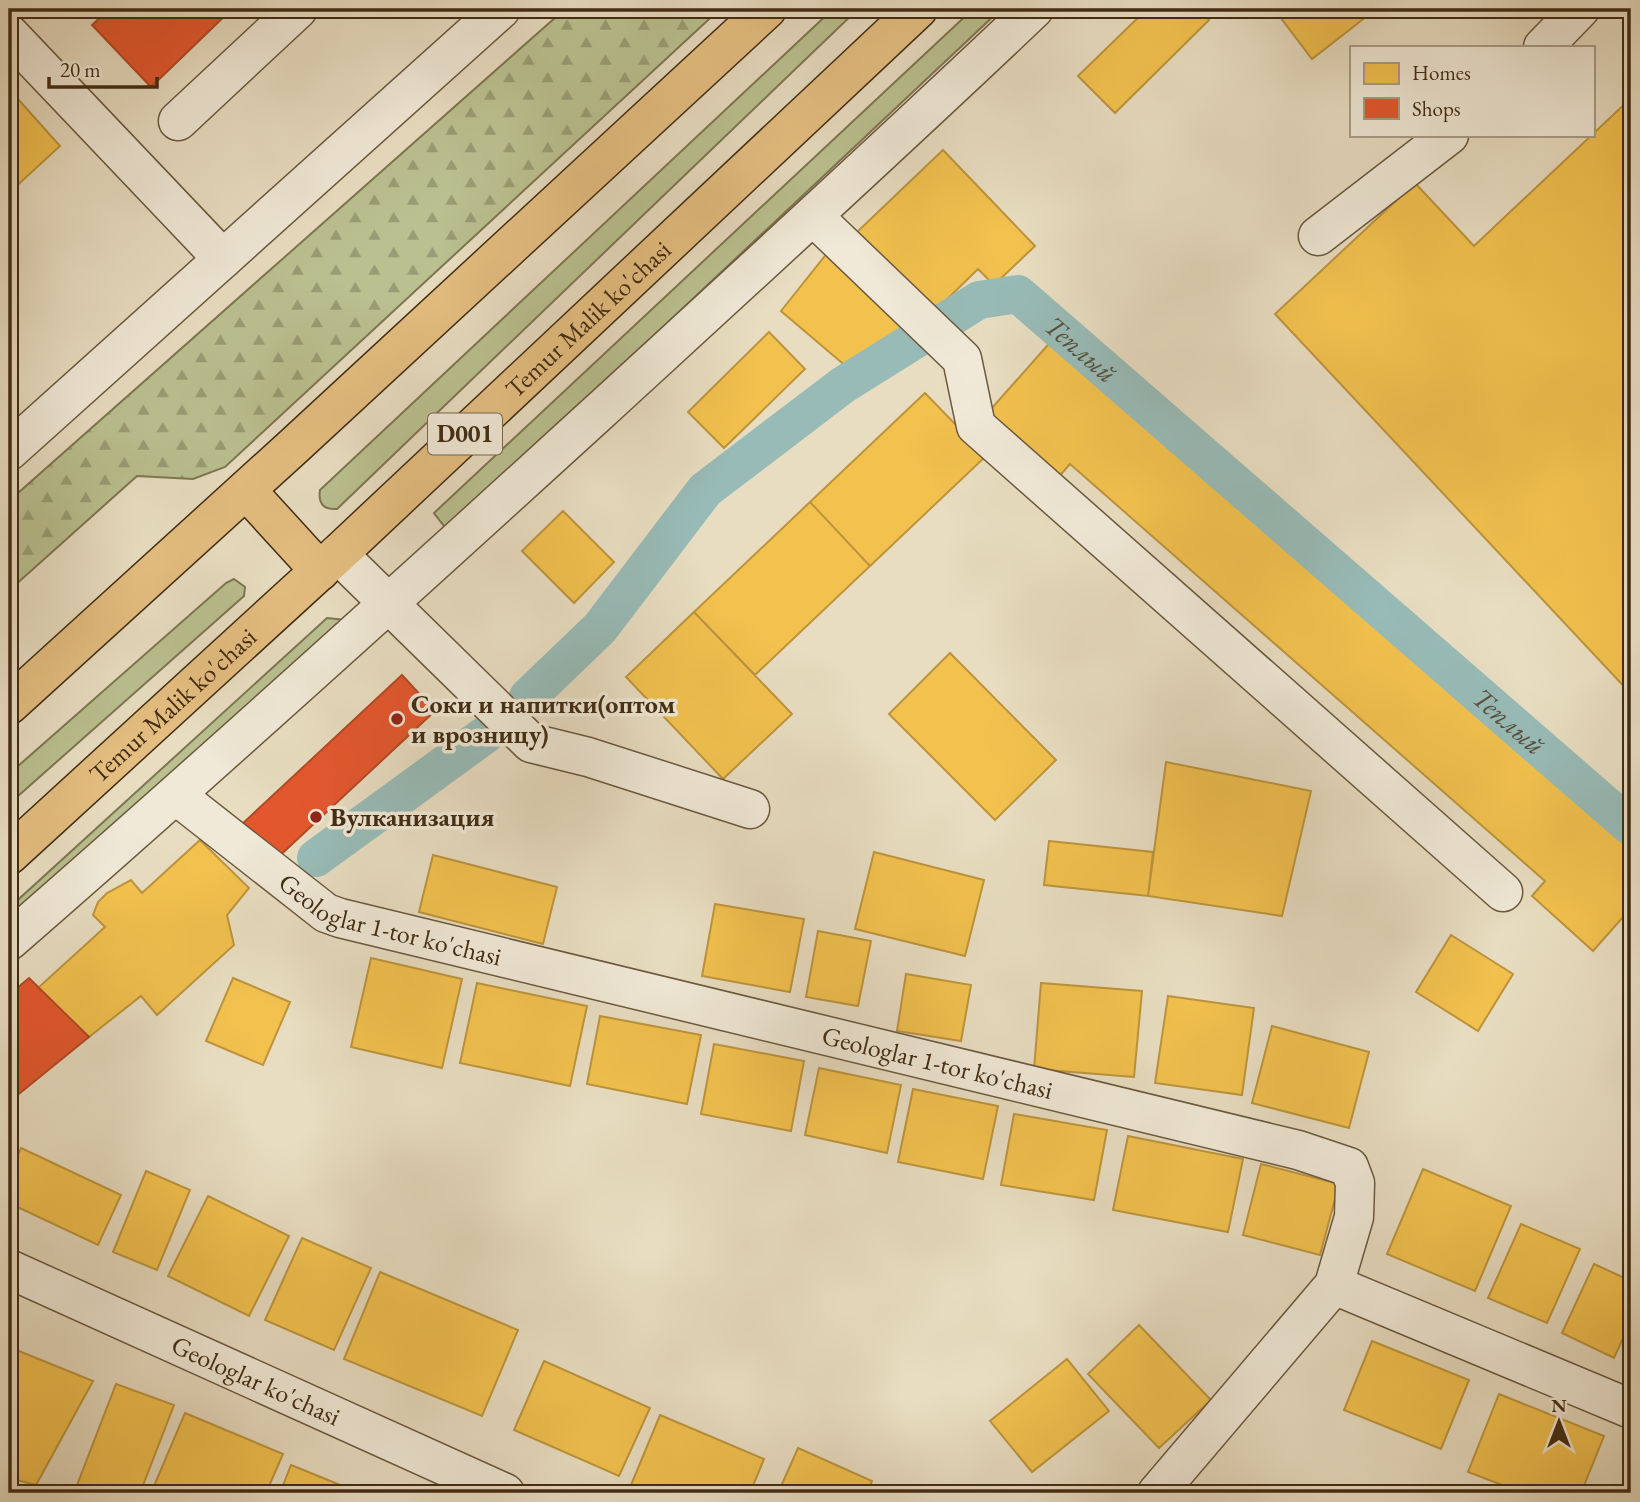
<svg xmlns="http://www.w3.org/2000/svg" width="1640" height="1502" font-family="'EB Garamond',serif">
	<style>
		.green { fill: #bac090; stroke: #7e7652; stroke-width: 2 }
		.forest { fill: url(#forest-firs); stroke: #7e7652; stroke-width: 2 }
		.homes { fill: #f2c14e; stroke: #bd943c; stroke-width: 2 }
		.shops { fill: #e4572e; stroke: #b34a26; stroke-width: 2 }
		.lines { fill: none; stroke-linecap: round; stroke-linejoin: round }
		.canal { stroke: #98bbb7; stroke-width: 38 }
		.minor-casing { stroke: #6b583e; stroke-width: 41 }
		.highway-casing { stroke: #412c13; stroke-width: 41 }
		.minor { stroke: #f0e9d7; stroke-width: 38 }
		.highway { stroke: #e4be80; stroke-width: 38 }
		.poi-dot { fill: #8f2418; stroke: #f0e9d7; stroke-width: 2.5 }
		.labels { text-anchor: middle; stroke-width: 7; stroke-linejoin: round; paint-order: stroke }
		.shield { fill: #f0e9d7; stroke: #76654e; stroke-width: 2 }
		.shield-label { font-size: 24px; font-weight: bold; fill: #412c13 }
		.street-label { font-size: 26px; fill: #412c13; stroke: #f0e9d7 }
		.poi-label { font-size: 26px; font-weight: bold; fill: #412c13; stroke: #f0e9d7; text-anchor: start }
		.water-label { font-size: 28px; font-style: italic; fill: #57503c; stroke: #f0e9d7 }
	</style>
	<defs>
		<pattern id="forest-firs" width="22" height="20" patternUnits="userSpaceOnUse" patternTransform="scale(1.75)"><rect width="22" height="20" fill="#bac090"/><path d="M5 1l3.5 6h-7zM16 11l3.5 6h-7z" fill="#999c74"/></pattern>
	</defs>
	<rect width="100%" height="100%" fill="#e8ddc1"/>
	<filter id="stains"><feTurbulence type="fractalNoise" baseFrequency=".00286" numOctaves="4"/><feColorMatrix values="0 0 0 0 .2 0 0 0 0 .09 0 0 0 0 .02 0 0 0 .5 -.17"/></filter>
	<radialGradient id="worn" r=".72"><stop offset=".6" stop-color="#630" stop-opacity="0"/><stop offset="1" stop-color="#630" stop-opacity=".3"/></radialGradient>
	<path class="green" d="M 833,9 L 858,9 L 337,509 C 323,510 318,503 320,490 Z
		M 973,9 L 1001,9 L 447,530 L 434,513 Z
		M 234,579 L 245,587 L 244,596 L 9,804 L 9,774 L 226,583 Z
		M 327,618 L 346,620 L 9,920 L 9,908 Z"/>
	<path class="forest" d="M 565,9 L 720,9 L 225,467 L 193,479 L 137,476 L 13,587 L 9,650 L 9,501 Z"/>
	<path class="homes" d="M 1147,9 L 1198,9 L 1209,20 L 1115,113 L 1078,76 Z
		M 1274,9 L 1376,9 L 1312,59 Z
		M 9,89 L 60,146 L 9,193 Z
		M 1631,98 L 1631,694 L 1275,314 L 1415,183 L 1474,246 Z
		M 943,150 L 1035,246 L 994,285 L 978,269 L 933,313 L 856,233 Z
		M 828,252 L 906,328 L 848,368 L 781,311 Z
		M 769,332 L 805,369 L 724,448 L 688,412 Z
		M 1054,338 L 1631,844 L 1631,908 L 1593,951 L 1532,896 L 1545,881 L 1070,464 L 1056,480 L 984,417 Z
		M 925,393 L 986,456 L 870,566 L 810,502 Z
		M 810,502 L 870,566 L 755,675 L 694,612 Z
		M 563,511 L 614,562 L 574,603 L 522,551 Z
		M 694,612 L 792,714 L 723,779 L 626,677 Z
		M 950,653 L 1056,760 L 995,820 L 889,714 Z
		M 1166,762 L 1311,791 L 1282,916 L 1148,896 Z
		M 200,840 L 249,888 L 227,915 L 234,945 L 157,1015 L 141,996 L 89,1037 L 38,988 L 105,927 L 93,915 L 98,902 L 107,893 L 131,880 L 142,893 Z
		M 1049,841 L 1153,852 L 1148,896 L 1044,885 Z
		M 874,852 L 984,880 L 965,956 L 855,929 Z
		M 433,855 L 557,887 L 543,944 L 419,912 Z
		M 715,904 L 804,919 L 790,992 L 702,976 Z
		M 818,931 L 871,941 L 858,1006 L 806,997 Z
		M 1451,935 L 1513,974 L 1478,1031 L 1416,992 Z
		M 371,958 L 462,979 L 442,1068 L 351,1047 Z
		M 906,974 L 971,985 L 961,1041 L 897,1031 Z
		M 233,978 L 290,1002 L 263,1065 L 206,1041 Z
		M 477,983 L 587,1006 L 570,1086 L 460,1063 Z
		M 1041,983 L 1142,991 L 1134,1077 L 1034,1069 Z
		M 1168,996 L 1254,1008 L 1242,1095 L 1155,1083 Z
		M 600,1016 L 701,1035 L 687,1104 L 587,1084 Z
		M 1272,1026 L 1369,1052 L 1349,1128 L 1252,1103 Z
		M 714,1044 L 804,1061 L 791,1131 L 701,1114 Z
		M 819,1068 L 901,1085 L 887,1153 L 805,1135 Z
		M 913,1089 L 998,1106 L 983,1179 L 898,1162 Z
		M 1014,1114 L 1107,1130 L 1094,1200 L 1001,1185 Z
		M 1128,1136 L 1243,1159 L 1228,1232 L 1113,1210 Z
		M 21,1148 L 121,1195 L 98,1245 L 9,1203 L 9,1175 Z
		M 1261,1164 L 1339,1184 L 1320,1255 L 1243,1235 Z
		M 1423,1169 L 1511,1206 L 1475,1291 L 1387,1254 Z
		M 146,1171 L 190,1190 L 157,1270 L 113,1252 Z
		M 208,1196 L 289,1236 L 249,1316 L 168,1276 Z
		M 1521,1224 L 1580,1249 L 1547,1323 L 1488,1298 Z
		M 302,1238 L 371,1268 L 334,1350 L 265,1320 Z
		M 1594,1264 L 1631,1281 L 1631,1321 L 1614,1358 L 1562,1333 Z
		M 380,1272 L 518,1330 L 482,1416 L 344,1359 Z
		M 1139,1325 L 1211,1400 L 1159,1448 L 1088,1374 Z
		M 1372,1341 L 1469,1380 L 1441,1449 L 1344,1410 Z
		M 9,1347 L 93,1381 L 36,1485 L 9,1478 Z
		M 1067,1359 L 1109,1411 L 1032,1472 L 990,1421 Z
		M 544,1361 L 650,1408 L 619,1476 L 514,1430 Z
		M 116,1384 L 174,1405 L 140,1493 L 74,1493 Z
		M 1499,1394 L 1604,1436 L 1581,1493 L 1523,1493 L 1468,1472 Z
		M 185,1413 L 283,1454 L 266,1493 L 151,1493 Z
		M 660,1415 L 764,1459 L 750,1493 L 652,1493 L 631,1485 Z
		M 798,1448 L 872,1481 L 867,1493 L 778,1493 Z
		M 291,1465 L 360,1493 L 280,1493 Z"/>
	<path class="shops" d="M 109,9 L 232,9 L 151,87 L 92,25 Z
		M 402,675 L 435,711 L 275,860 L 241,825 Z
		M 29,978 L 89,1037 L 9,1102 L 9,995 Z"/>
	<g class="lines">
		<g class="canal">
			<path id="s1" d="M 528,697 L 600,628 L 705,490 L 843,385 L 979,300 L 1018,294 L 1631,827"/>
			<path d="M 316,858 L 485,735"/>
		</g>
		<defs>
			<g id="minor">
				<path d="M 9,34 L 223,259"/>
				<path d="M 1543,47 L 1580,9"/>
				<path d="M 178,121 L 298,9"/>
				<path d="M 813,216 L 962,359 L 976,426 L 1503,892"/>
				<path d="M 1318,236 L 1449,135"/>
				<path d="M 9,451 L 501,9"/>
				<path d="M 338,554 L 531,743 L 588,757 L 750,809"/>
				<path id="s2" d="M 177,796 L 326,913 L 340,918 L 1298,1150 L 1349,1167 L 1355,1183 L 1354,1217 L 1334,1285 L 1157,1493"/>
				<path d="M 9,941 C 209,767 404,590 600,411 C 745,278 891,145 1034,9"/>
				<path id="s3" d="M 9,1269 L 505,1493"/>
				<path d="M 1334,1285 L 1631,1409"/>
			</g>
			<g id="highway">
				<path d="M 246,490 L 320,571"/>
				<path d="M 9,705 L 294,446 L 767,9"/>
				<path id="s4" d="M 9,855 L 338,554 L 918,9"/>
			</g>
		</defs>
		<use href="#minor" class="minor-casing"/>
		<use href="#highway" class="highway-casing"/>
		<use href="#minor" class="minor"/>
		<use href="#highway" class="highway"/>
	</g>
	<g class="poi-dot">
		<circle cx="397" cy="719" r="7"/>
		<circle cx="316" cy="817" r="7"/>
	</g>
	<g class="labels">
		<rect class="shield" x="428" y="413.5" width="74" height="41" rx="5"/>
		<g class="shield-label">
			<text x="465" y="442">D001</text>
		</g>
		<g class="street-label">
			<text dy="9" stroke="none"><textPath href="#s4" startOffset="789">Temur Malik ko'chasi</textPath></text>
			<text dy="9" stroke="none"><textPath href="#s4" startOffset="222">Temur Malik ko'chasi</textPath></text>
			<text dy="9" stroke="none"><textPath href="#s2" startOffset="252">Geologlar 1-tor ko'chasi</textPath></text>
			<text dy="9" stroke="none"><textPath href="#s2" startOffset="819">Geologlar 1-tor ko'chasi</textPath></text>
			<text dy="9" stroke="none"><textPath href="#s3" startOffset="271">Geologlar ko'chasi</textPath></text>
		</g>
		<g class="poi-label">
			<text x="411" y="713">Соки и напитки(оптом<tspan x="411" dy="30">и врозницу)</tspan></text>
			<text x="330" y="826">Вулканизация</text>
		</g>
		<g class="water-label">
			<text dy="10" stroke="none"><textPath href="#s1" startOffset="730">Теплый</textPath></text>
			<text dy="10" stroke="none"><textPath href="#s1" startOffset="1297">Теплый</textPath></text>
		</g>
	</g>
	<rect width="1640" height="1502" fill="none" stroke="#e8ddc1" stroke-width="35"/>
	<rect x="10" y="10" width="1619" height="1481" fill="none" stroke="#412c13" stroke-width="3.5"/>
	<rect x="18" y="18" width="1605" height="1467" fill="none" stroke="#412c13" stroke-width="2"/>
	<rect x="1350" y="46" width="245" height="91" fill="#f0e9d7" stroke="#aa9d89" stroke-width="2"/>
	<rect x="1364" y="63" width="35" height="21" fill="#f2c14e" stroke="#aa9d89" stroke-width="2"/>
	<text x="1412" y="80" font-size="21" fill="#412c13">Homes</text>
	<rect x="1364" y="98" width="35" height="21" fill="#e4572e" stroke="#aa9d89" stroke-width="2"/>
	<text x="1412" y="116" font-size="21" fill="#412c13">Shops</text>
	<g transform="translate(1559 1422)" stroke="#f0e9d7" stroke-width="5" paint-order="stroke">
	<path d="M0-5L12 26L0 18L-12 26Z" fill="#412c13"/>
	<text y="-10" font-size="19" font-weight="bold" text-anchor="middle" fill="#412c13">N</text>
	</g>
	<path d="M49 77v10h108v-10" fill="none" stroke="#412c13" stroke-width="3.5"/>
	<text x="60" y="77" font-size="21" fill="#412c13" stroke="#f0e9d7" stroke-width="5" paint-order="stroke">20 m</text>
	<rect width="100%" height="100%" filter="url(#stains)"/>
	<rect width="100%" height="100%" fill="url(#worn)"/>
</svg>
